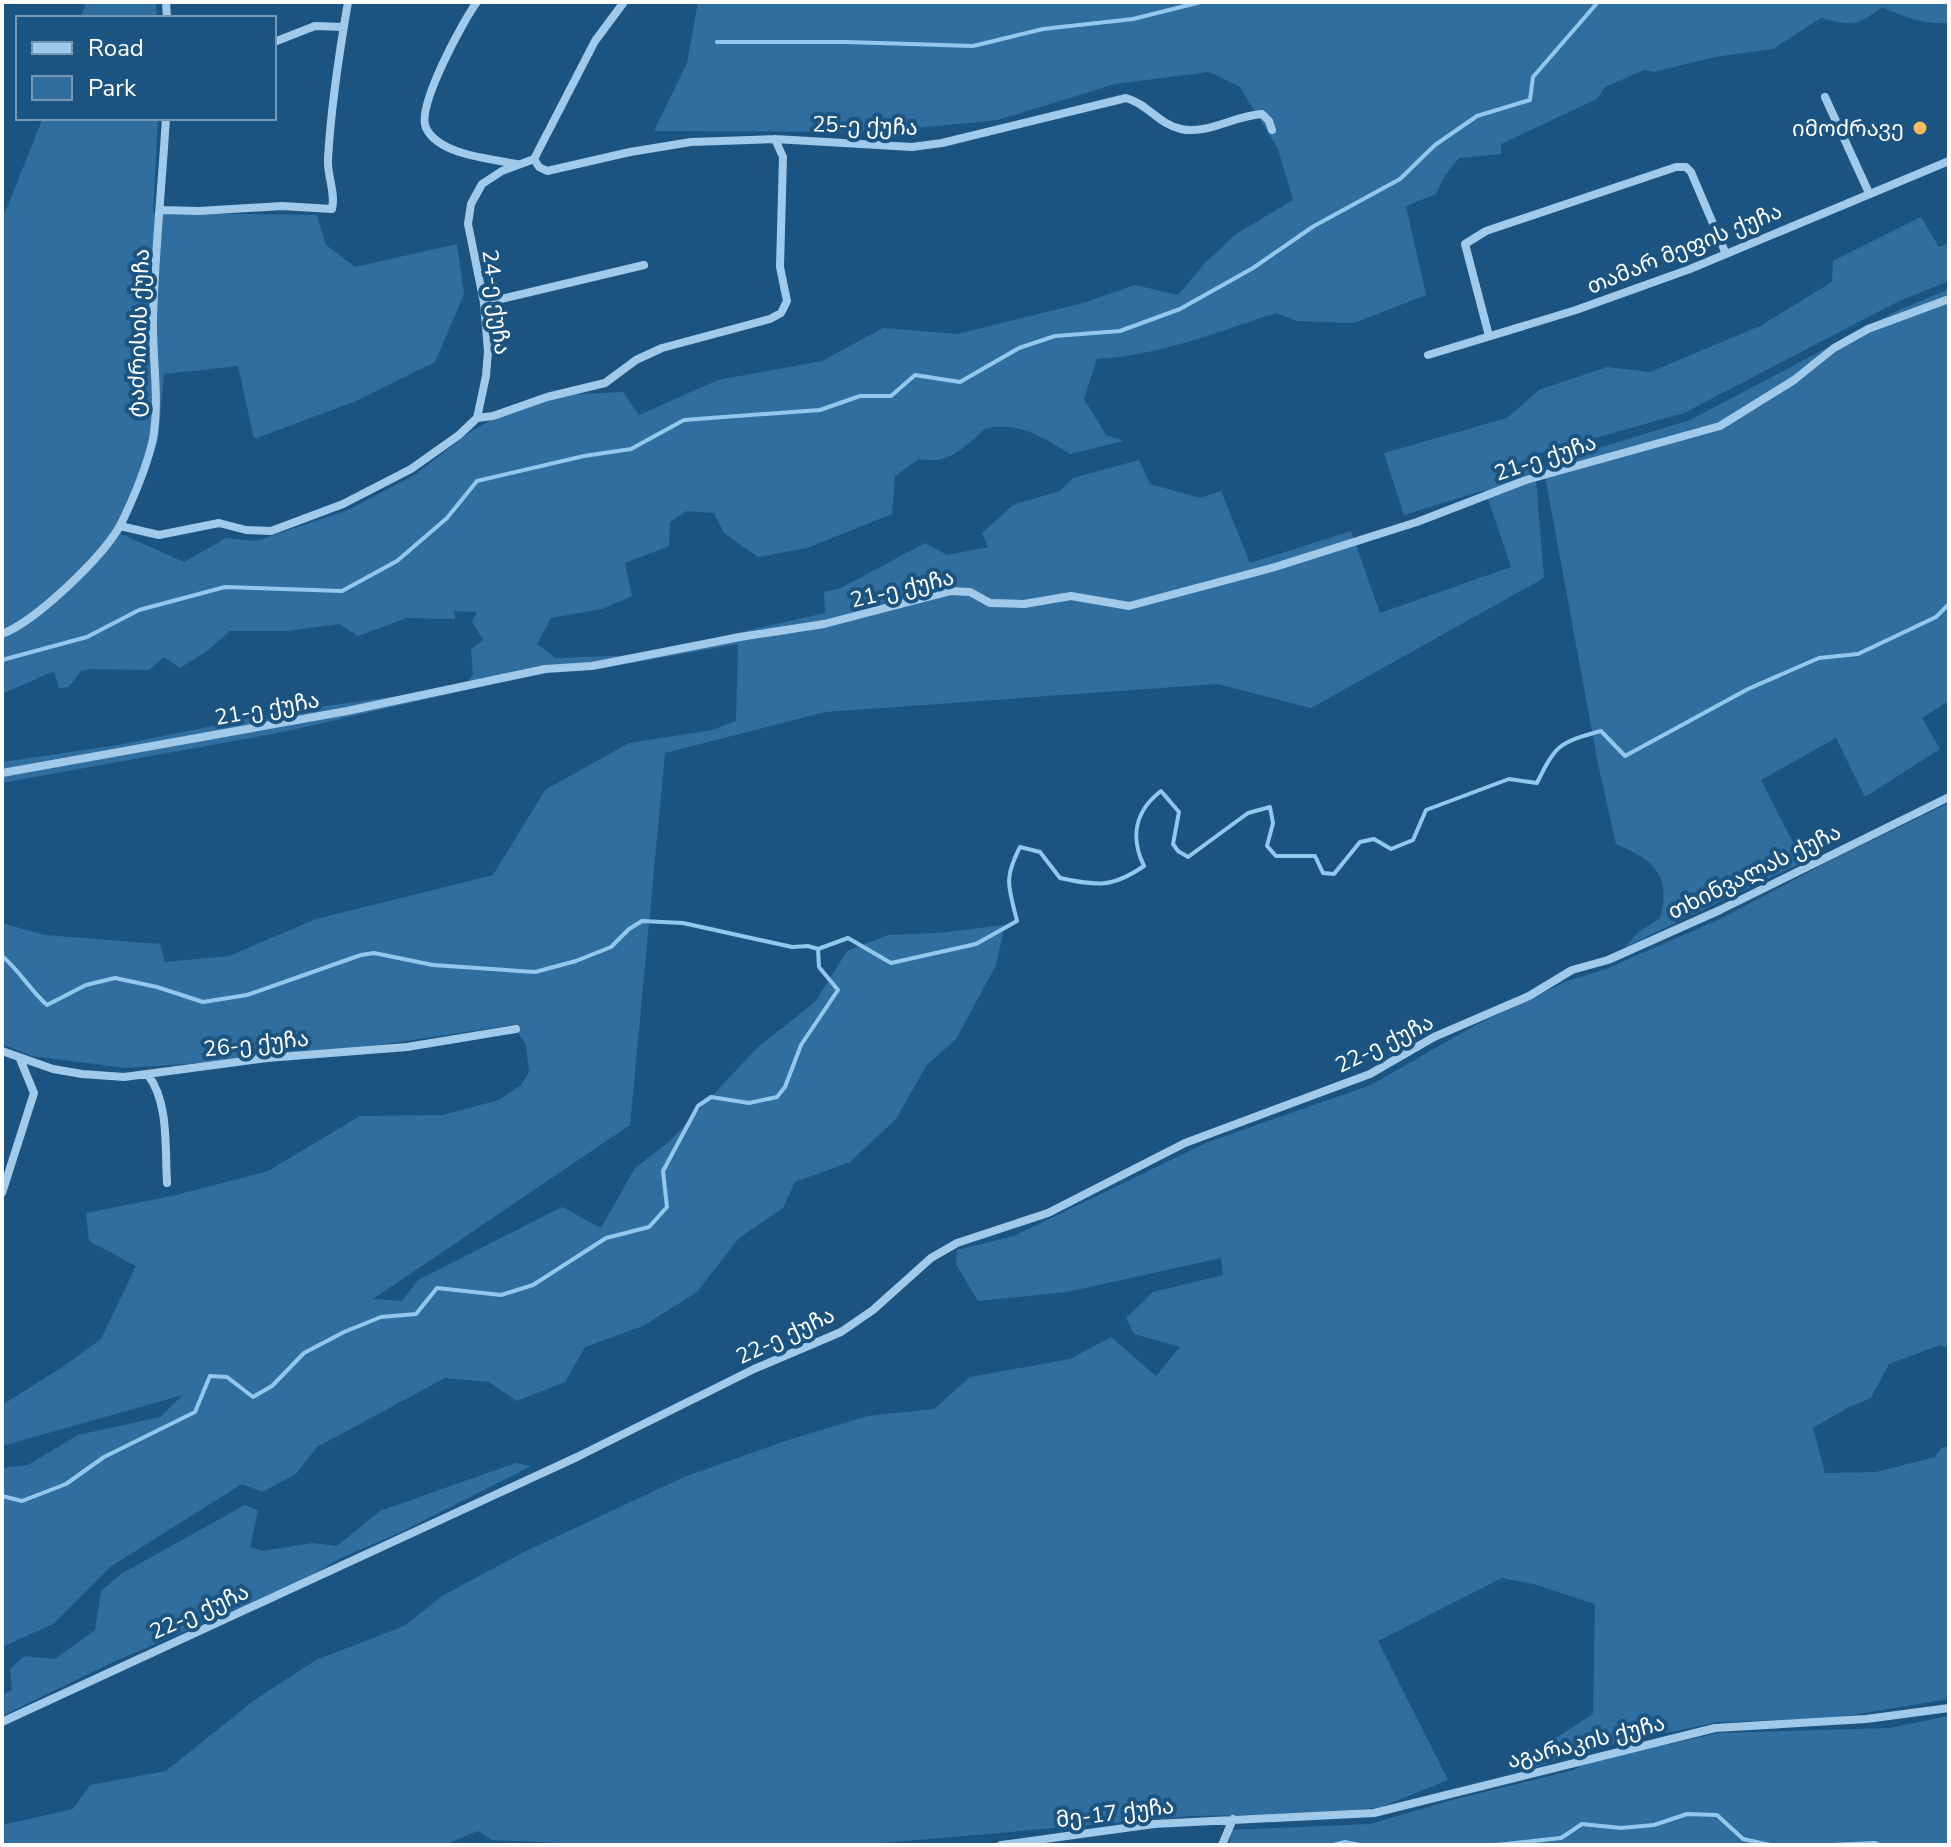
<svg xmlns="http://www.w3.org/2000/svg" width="1951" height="1847" font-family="'Nunito Sans','Noto Sans Georgian',sans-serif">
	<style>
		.green { fill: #306ea0 }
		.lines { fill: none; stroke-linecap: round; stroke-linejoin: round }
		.stream { stroke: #94c7ec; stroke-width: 4 }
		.street { stroke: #a1caea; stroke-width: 8 }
		.poi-dot { fill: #fabc5f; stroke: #1c5481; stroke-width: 3 }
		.labels { text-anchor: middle; stroke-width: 8; stroke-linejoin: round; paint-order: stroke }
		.street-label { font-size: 22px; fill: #fff; stroke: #1c5481 }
		.poi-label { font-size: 22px; fill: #fff; stroke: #1c5481; text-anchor: end }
	</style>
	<rect width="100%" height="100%" fill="#1c5481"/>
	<path class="green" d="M 86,2 L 156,2 L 157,18 L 81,18 Z
		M 698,2 L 1949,2 L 1949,23 C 1925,25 1904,17 1882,7 C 1856,27 1853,26 1821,18 L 1773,49 L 1715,57 L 1654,72 L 1644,70 L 1605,87 L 1597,99 L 1501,144 L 1501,154 L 1459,158 L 1444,177 L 1436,194 L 1406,206 L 1426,295 L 1354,323 L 1297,321 L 1276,313 C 1217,332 1159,356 1097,359 L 1084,399 L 1106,435 L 1124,441 L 1070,454 C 1046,439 1018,421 989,428 C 983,429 978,435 974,439 C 954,455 946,463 919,459 L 895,476 L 892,514 L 807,548 L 758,557 L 724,533 L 714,513 L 687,511 L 670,522 L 669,546 L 625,563 L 632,596 L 602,609 L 551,618 L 537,644 L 556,658 L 639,655 L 825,613 L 824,592 L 841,588 L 925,543 L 947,555 L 988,547 L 982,533 L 1013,505 L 1060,491 L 1073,478 L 1139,460 L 1150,484 L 1200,498 L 1221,491 L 1250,563 L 1351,531 L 1380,613 L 1511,567 L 1485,490 L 1404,515 L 1384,453 L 1507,418 L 1539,390 L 1607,367 L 1650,372 L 1760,326 L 1832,282 L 1833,261 L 1921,217 L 1939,247 L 1949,243 L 1949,281 L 1897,302 L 1684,413 L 1534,455 L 1544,578 L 1311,708 L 1217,684 L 825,712 L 665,753 L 630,1125 L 373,1299 L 402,1301 L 418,1280 L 562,1207 L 601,1228 L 635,1168 L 669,1142 L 757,1048 L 815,1002 L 847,951 L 888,935 L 938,933 L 1005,925 L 996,965 L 956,1039 L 926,1066 L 896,1119 L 850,1162 L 795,1182 L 783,1208 L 739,1238 L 697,1292 L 643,1326 L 585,1347 L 565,1382 L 517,1401 L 489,1382 L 445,1378 L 317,1447 L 296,1474 L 262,1492 L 242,1484 L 110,1567 L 53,1624 L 2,1647 L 2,1468 L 28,1465 L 78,1435 L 160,1417 L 183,1395 L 2,1446 L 2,1405 L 61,1368 L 101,1339 L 136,1266 L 89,1241 L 86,1213 L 172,1196 L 268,1171 L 360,1116 L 443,1115 L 499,1100 L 521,1085 L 529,1072 L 526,1045 L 513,1025 L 304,1056 L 125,1068 L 32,1056 L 2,1044 L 2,923 L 44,935 L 160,944 L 165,962 L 229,956 L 316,919 L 493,875 L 545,790 L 629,743 L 712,730 L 736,721 L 738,644 L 604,668 L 542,673 L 283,732 L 2,783 L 2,762 L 118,745 L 282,712 L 399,696 L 468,682 L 473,674 L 471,649 L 483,640 L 472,622 L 477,612 L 454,611 L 455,619 L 407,618 L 358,636 L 339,624 L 288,631 L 230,631 L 207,651 L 180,668 L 164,657 L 149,670 L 90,669 L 81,671 L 69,687 L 59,688 L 54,671 L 2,694 L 2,220 L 43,118 L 158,118 L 153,213 L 317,215 L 326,245 L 355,267 L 457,244 L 464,294 L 435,362 L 356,401 L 254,439 L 238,366 L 164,374 L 158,441 L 133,504 L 119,533 L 184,562 L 226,538 L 256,541 L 348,510 L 416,474 L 470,432 L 504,413 L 554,395 L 623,392 L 639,415 L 718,380 L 822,361 L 883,328 L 958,334 L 1083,303 L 1135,285 L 1178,295 L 1206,262 L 1236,234 L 1293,200 L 1278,149 L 1239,86 L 1209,72 L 1115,84 L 998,120 L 875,132 L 654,131 L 687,63 Z
		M 1949,289 L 1949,701 L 1922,718 L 1940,749 L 1865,797 L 1836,738 L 1761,780 L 1803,862 L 1625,947 L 1639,932 L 1660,918 C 1672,874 1653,860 1616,844 L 1598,764 L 1543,465 L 1690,420 L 1899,310 Z
		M 1949,803 L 1949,1348 L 1940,1345 L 1889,1364 L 1871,1398 L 1849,1407 L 1813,1428 L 1825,1473 L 1876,1472 L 1935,1457 L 1941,1448 L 1949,1446 L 1949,1699 L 1834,1718 L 1718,1722 L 1580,1751 L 1532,1769 L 1528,1756 L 1593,1714 L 1595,1604 L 1533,1584 L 1502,1578 L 1378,1641 L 1448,1780 L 1381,1807 L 1331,1813 L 1192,1816 L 859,1845 L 609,1845 L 492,1840 L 478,1831 L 444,1845 L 2,1845 L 2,1825 L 73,1809 L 90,1785 L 166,1771 L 256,1699 L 316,1660 L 404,1626 L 442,1596 L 526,1551 L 684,1477 L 785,1441 L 868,1416 L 934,1409 L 970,1377 L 1070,1359 L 1111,1337 L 1156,1376 L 1180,1347 L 1134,1334 L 1126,1318 L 1153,1292 L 1223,1275 L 1221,1258 L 1067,1292 L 978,1301 L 956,1264 L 957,1250 L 1014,1236 L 1208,1142 L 1371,1085 L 1476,1025 L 1567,981 L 1606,969 L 1720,919 L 1837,857 Z
		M 516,1463 L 531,1466 L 401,1532 L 341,1558 L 305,1579 L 111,1663 L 2,1716 L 2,1695 L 12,1690 L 10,1669 L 24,1656 L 55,1659 L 95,1630 L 101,1591 L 121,1574 L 245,1505 L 258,1510 L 250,1547 L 263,1551 L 313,1543 L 337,1546 L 380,1511 Z
		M 1949,1716 L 1949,1845 L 1229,1845 L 1231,1830 L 1370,1824 L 1452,1800 L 1574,1770 L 1585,1763 L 1718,1733 L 1889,1728 Z"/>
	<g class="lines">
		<path class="stream" d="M 717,42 L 846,42 L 973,46 L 1043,29 L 1133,19 L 1201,2
			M 2,660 L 87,637 L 139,610 L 225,587 L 342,591 L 397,561 L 447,518 L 477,481 L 584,456 L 631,449 L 684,420 L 820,410 L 860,396 L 891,396 L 915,375 L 960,382 L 1019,348 L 1055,336 L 1120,331 L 1180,309 L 1253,268 L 1314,226 L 1400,179 L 1435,145 L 1477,116 L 1530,100 L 1533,77 L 1598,2
			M 2,956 C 19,970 30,990 47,1005 L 86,985 L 115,978 L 157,987 L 203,1002 L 247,995 L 361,955 L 374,953 L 433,965 L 535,972 L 576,961 L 611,947 L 629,929 L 642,921 L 683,923 L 792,947 L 808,946 L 818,949
			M 2,1496 L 22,1501 L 66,1484 L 104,1457 L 195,1412 L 210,1376 L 227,1377 L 253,1397 L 272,1386 L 304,1353 L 344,1332 L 381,1317 L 416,1314 L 437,1288 L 501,1295 L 533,1285 L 606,1238 L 649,1227 L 667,1207 L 663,1171 L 698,1106 L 711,1097 L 749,1103 L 777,1097 L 785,1087 L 801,1045 L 838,990 L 819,967 L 818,949 L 848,938 L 891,963 L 976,944 L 1017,921 C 1009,887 1003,880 1020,847 L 1040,852 L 1060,878 C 1097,886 1112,888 1144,866 C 1130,837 1135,811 1161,791 L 1179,812 L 1173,844 L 1178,851 L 1188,857 L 1248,813 L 1270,807 L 1273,823 L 1267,846 L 1276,856 L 1315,856 L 1323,873 L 1334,874 L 1360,842 L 1374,839 L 1391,849 L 1413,840 L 1426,810 L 1509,779 L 1537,783 C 1556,744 1560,742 1601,731 L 1625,756 L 1748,689 L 1819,658 L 1858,654 L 1936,617 L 1949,604
			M 1333,1845 L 1345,1842 L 1360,1845
			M 1495,1845 L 1561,1838 L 1582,1824 L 1621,1828 L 1654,1825 L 1687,1814 L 1717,1815 L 1743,1839 L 1770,1845
			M 1831,1845 L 1875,1843 L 1880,1845"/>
		<path class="street" d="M 166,2 L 167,18
			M 477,2 C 463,21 416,107 426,128 C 439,155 491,159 517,164
			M 274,42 L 315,26 L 344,27
			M 1825,97 L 1869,193
			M 534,159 L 539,167 L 547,171 L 630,152 L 691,142 L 775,139 L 912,147 L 942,143 L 1126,98 C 1148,104 1158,124 1181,129 C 1207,135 1236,115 1262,114 L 1269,121 L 1272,130
			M 161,210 L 199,211 L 282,206 L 332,209 C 336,194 327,175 328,159 C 331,106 339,54 348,2
			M 484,303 L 644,265
			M 1489,336 L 1465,244 L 1486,231 L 1676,167 L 1686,167 L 1691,172 L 1726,254
			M 1428,355 L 1576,310 L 1690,269 L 1949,161
			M 477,418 L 493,416 L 547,397 L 605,383 L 636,360 L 662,348 L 770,319 L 781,313 L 787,301 L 780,267 L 783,157 L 775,139
			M 120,526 L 159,535 L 219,523 L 246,530 L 271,531 L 343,504 L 411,469 L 459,435 L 477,418 L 486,376 L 488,351 L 484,303 L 468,224 L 471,204 L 482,184 L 502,171 L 534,159 L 595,41 L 624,2
			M 2,634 C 36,621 103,557 121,524 C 133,499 147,466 153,439 C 160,399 152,358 153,318 C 155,251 162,184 166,118
			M 2,773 L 347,711 L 545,669 L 592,666 L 740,637 L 824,624 L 951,591 L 970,592 L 990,603 L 1024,604 L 1071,596 L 1129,606 L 1275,567 L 1417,522 L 1526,480 L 1720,426 L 1794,380 L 1834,348 L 1868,329 L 1949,299
			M 2,1051 L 53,1069 L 82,1074 L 124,1077 L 267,1058 L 407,1047 L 516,1029
			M 148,1075 C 169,1102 165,1149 167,1183
			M 2,1193 L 34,1093 L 20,1059
			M 2,1722 L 577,1457 L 754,1369 L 841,1332 L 873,1310 L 931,1258 L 957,1243 L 1048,1213 L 1185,1143 L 1370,1074 L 1434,1037 L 1529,996 L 1572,970 L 1608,960 L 1720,910 L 1949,797
			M 1001,1845 L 1154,1824 L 1374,1813 L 1715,1728 L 1866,1719 L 1949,1708
			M 1222,1845 L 1233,1819"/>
	</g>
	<circle class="poi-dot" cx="1920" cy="128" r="8"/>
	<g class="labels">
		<g class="street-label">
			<text transform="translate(865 125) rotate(2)" y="8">25-ე ქუჩა</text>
			<text transform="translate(1684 248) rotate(-22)" y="8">თამარ მეფის ქუჩა</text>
			<text transform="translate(497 302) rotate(83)" y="8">24-ე ქუჩა</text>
			<text transform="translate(138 333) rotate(-88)" y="8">ტაძრისის ქუჩა</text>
			<text transform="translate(1545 457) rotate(-18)" y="8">21-ე ქუჩა</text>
			<text transform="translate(902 588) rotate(-13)" y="8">21-ე ქუჩა</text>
			<text transform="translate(267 708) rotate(-10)" y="8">21-ე ქუჩა</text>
			<text transform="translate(1754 871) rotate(-26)" y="8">თხინვალას ქუჩა</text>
			<text transform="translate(256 1043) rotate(-6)" y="8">26-ე ქუჩა</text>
			<text transform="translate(1384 1043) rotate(-26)" y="8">22-ე ქუჩა</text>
			<text transform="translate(785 1335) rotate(-25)" y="8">22-ე ქუჩა</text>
			<text transform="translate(199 1611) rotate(-24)" y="8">22-ე ქუჩა</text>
			<text transform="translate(1586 1741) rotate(-14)" y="8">აგარაკის ქუჩა</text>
			<text transform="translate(1115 1812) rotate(-7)" y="8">მე-17 ქუჩა</text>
		</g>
		<g class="poi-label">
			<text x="1904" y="136">იმოძრავე</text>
		</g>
	</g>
	<rect width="1951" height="1847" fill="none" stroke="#ffffff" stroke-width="8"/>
	<rect x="16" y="16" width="260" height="104" fill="#1c5481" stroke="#7798b3" stroke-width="2"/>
	<rect x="32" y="42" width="40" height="12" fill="#a1caea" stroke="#7798b3" stroke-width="2"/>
	<text x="88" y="56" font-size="24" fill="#ffffff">Road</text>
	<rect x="32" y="76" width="40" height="24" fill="#306ea0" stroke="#7798b3" stroke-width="2"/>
	<text x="88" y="96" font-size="24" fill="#ffffff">Park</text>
</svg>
